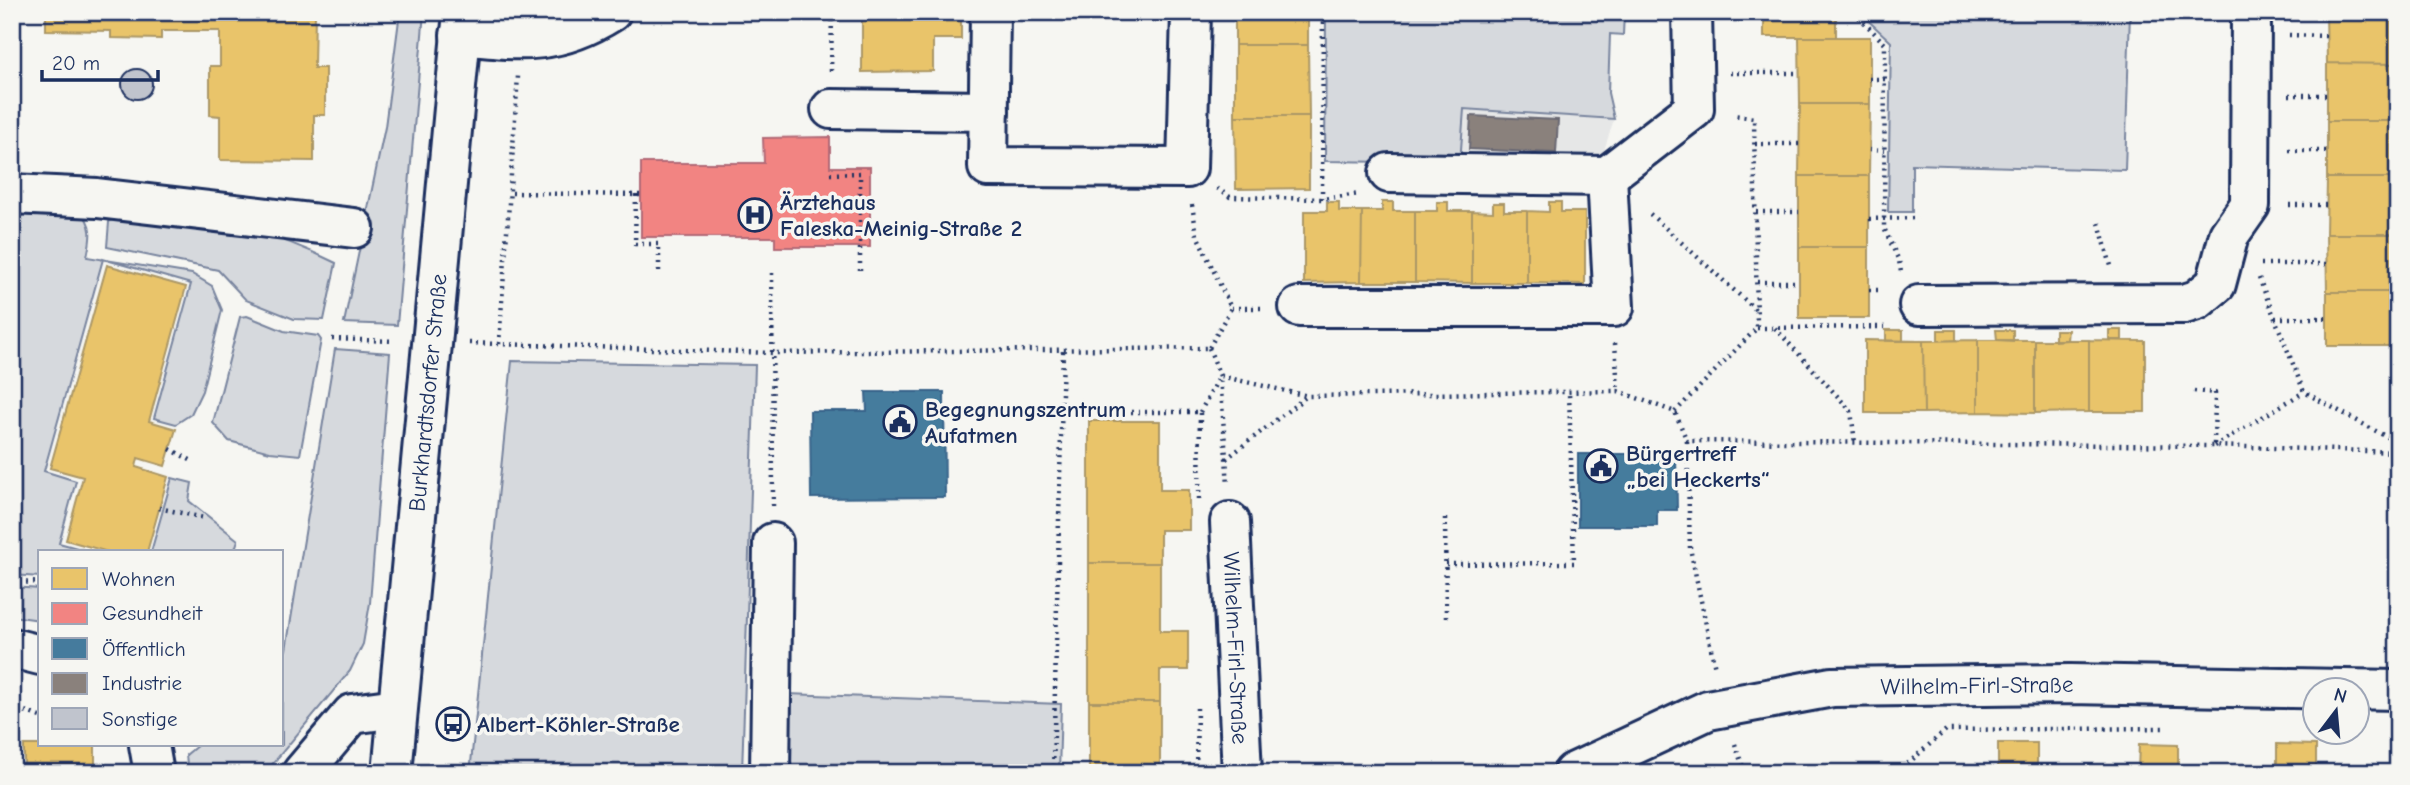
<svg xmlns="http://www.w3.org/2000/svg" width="2410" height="785" font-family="'Comic Neue',sans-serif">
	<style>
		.built { fill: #e6e7e7 }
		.green { fill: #d6d9dd; stroke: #78849e; stroke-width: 2 }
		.homes { fill: #e9c46a; stroke: #ab9766; stroke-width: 2 }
		.health { fill: #f28482; stroke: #b26a77; stroke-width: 2 }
		.public { fill: #457b9d; stroke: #38648a; stroke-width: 2 }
		.industry { fill: #8a817c; stroke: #696873; stroke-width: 2 }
		.building { fill: #c0c4cd; stroke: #1b2f5e; stroke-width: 2 }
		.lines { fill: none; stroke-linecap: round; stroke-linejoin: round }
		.minor-casing { stroke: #1b2f5e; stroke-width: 44 }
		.path { stroke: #1b2f5e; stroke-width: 4.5; stroke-dasharray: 2 5; stroke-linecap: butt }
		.minor { stroke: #f6f6f2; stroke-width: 38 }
		.labels { text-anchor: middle; stroke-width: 7; stroke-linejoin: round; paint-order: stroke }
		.poi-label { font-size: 23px; font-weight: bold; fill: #1b2f5e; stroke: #f6f6f2; text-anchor: start }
		.street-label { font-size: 23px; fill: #1b2f5e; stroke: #f6f6f2 }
	</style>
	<rect width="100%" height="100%" fill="#f6f6f2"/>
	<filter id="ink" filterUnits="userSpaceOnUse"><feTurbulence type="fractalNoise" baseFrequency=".0143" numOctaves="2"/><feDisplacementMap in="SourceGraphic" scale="14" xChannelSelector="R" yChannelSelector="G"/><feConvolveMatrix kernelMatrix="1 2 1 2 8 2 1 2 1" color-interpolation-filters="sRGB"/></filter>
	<g filter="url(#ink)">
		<path class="built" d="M 1464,109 L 1614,119 L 1600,163 L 1460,163 Z"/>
		<path class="green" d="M 400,12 L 424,12 L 397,325 L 344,323 L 385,127 Z
			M 1326,12 L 1624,12 L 1623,35 L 1610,34 L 1608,93 L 1614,119 L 1464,109 L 1460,163 L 1325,161 Z
			M 1859,12 L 2130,12 L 2125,170 L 1912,164 L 1912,212 L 1888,212 L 1891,42 Z
			M 130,210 C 208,216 265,228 336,263 L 324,320 L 294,319 L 246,300 L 218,270 L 107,247 L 109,222 Z
			M 12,211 L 80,211 C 94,225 91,238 87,257 L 192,274 L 212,286 L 222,310 L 202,391 L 191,414 L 176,424 L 154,418 L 191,284 L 103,259 L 44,471 L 76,481 L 59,543 L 92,552 L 40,552 L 40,577 L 12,575 Z
			M 247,316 L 284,331 L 318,336 L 321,340 L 300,455 L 270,452 L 229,441 L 213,423 L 240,317 Z
			M 335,349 L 390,353 L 370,603 L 363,644 L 350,671 L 265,773 L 188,773 L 186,755 L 198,745 L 282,745 L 282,657 L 286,650 Z
			M 512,361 L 755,365 L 742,773 L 470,773 Z
			M 172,478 L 192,483 L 189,501 L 238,540 L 234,552 L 151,552 Z
			M 12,587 L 40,589 L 40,620 L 12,616 Z
			M 787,694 L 1061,704 L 1059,773 L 784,773 Z"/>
		<path class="homes" d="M 46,12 L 315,12 L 314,68 L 325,68 L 325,115 L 314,115 L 314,161 L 220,160 L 220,116 L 210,115 L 210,66 L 220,66 L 220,31 L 161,31 L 161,39 L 111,38 L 111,31 L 46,30 Z
			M 862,12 L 961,12 L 961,39 L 933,39 L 933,71 L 862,72 Z
			M 1235,12 L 1308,12 L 1308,45 L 1235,45 Z
			M 1764,12 L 1836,12 L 1836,37 L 1764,37 Z
			M 2326,12 L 2397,12 L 2397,64 L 2327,63 Z
			M 1799,37 L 1870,37 L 1870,104 L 1800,104 Z
			M 1235,45 L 1308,45 L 1309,116 L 1235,116 Z
			M 2327,63 L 2397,64 L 2397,121 L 2327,121 Z
			M 1800,104 L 1870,104 L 1869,176 L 1799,176 Z
			M 1235,116 L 1309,116 L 1309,188 L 1236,189 Z
			M 2327,121 L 2397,121 L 2397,178 L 2327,178 Z
			M 1799,176 L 1869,176 L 1869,247 L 1799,247 Z
			M 2327,178 L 2397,178 L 2397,234 L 2326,234 Z
			M 1327,202 L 1339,202 L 1339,211 L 1362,211 L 1361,282 L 1304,283 L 1304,211 L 1327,211 Z
			M 1382,202 L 1393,202 L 1393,211 L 1415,211 L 1415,282 L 1361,282 L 1362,211 L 1382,211 Z
			M 1437,202 L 1448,202 L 1448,211 L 1472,211 L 1472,283 L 1415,282 L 1415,211 L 1437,211 Z
			M 1549,202 L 1561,202 L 1561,212 L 1585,212 L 1585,284 L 1527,283 L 1527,211 L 1549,212 Z
			M 1493,203 L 1504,203 L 1504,211 L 1527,211 L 1527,283 L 1472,283 L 1472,211 L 1493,212 Z
			M 2326,234 L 2397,234 L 2397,292 L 2327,292 Z
			M 1799,247 L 1869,247 L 1869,318 L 1799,318 Z
			M 107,265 L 186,287 L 149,421 L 176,429 L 170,449 L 165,466 L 138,458 L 136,467 L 168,477 L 147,552 L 108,552 L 66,540 L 83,477 L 50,468 Z
			M 2327,292 L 2397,292 L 2397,346 L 2327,346 Z
			M 1886,330 L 1903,330 L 1903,341 L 1886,341 Z
			M 1938,330 L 1956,330 L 1956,340 L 1938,341 Z
			M 1996,330 L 2013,330 L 2013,341 L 1997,340 Z
			M 2055,330 L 2068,330 L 2067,340 L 2055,341 Z
			M 2109,330 L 2122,330 L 2122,340 L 2109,340 Z
			M 1865,340 L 1923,341 L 1924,413 L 1865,413 Z
			M 1978,340 L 2035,340 L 2035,413 L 1978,412 Z
			M 1978,340 L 1978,412 L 1924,413 L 1923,341 Z
			M 2035,340 L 2089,340 L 2089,412 L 2035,413 Z
			M 2089,340 L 2145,341 L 2145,412 L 2089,412 Z
			M 1089,421 L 1160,421 L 1160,490 L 1189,490 L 1189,530 L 1160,530 L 1160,563 L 1089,563 Z
			M 1089,563 L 1160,563 L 1160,631 L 1188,631 L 1188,670 L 1160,670 L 1160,702 L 1089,702 Z
			M 1089,702 L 1160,702 L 1160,770 L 1188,770 L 1188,773 L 1089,773 Z
			M 1998,743 L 2037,743 L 2037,771 L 2070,773 L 1929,773 L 1929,770 L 1998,770 Z
			M 2139,744 L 2178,745 L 2178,771 L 2209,773 L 2070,773 L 2138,771 Z
			M 2277,744 L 2316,745 L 2316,772 L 2350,773 L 2209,773 L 2277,772 Z
			M 24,745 L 95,745 L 95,773 L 24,773 Z"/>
		<path class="health" d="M 830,137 L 830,167 L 870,167 L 870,247 L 775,247 L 775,237 L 641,237 L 641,163 L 764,163 L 763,138 Z"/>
		<path class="public" d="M 866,392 L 944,392 L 945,497 L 811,498 L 810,411 L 867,411 Z
			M 1578,454 L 1676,454 L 1677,510 L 1657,510 L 1657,526 L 1578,526 Z"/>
		<path class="industry" d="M 1471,116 L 1558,120 L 1556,153 L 1469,149 Z"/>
		<path class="building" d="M122 84a15 15 0 1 1 30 0a15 15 0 1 1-30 0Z"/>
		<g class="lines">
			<defs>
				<g id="minor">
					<path d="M 990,12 L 988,167 L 1187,168 L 1191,12"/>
					<path d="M 460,35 C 521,41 557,46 611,12"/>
					<path d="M 831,109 L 989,111"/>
					<path d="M 1389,173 L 1607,176 L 1694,109 L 1692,12"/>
					<path d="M 12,194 L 97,198 L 354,228"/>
					<path d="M 1919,305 L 2184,304 L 2197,300 L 2216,284 L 2229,235 L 2250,205 L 2251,12"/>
					<path d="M 1299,307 L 1614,307 L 1607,176"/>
					<path id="s1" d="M 1230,522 L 1242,773"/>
					<path d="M 12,648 L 40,655"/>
					<path d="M 149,745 L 154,773"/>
					<path d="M 302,773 L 352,714 L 397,708"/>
					<path id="s2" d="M 392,773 L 463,12"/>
					<path d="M 770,773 L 773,543"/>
					<path id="s3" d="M 1573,773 L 1708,710 L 1832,687 L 2070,684 L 2398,690"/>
				</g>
			</defs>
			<use href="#minor" class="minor-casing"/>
			<path class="path" d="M 1854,12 L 1885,44 L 1884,228 L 1899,261 L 1901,272
				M 2289,35 L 2326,36
				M 2397,36 L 2398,36
				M 831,71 L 832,12
				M 1730,73 L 1799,73
				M 1869,79 L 1885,79
				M 2397,94 L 2398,94
				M 2289,95 L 2327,95
				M 1755,144 L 1800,144
				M 1869,150 L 1884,151
				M 2289,151 L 2326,151
				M 2397,151 L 2398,151
				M 830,174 L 860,173 L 860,270
				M 1217,188 L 1230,197 L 1322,199 L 1359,194
				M 512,193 L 641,195
				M 636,195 L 635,244 L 659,244 L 659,271
				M 1322,199 L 1323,12
				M 2397,204 L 2398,204
				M 1192,205 L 1197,235 L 1231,308 L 1209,348
				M 2289,205 L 2327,205
				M 1756,212 L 1799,212
				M 1650,214 L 1757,311
				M 1869,219 L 1918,218
				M 2099,223 L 2111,266
				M 2397,262 L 2398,262
				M 2261,264 L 2327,264
				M 772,273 L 773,506
				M 2259,278 L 2304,392 L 2398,443
				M 1757,282 L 1799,282
				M 1869,290 L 1882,290
				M 1231,308 L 1261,308
				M 2275,318 L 2326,318
				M 2397,318 L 2398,318
				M 1757,328 L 1888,327
				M 1775,328 L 1851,411 L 1855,443
				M 332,339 L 394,341
				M 469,343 L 774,353 L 1209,348
				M 1615,343 L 1618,391
				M 499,344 L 518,76
				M 1209,348 L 1220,376 L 1228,485
				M 2194,391 L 2215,393 L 2214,445
				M 1061,412 L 1200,412 L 1199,499
				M 1200,412 L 1220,376 L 1308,396 L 1618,391 L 1675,412 L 1687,441 L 2214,446 L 2398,452
				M 1675,412 L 1757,328 L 1754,118 L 1733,115
				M 1687,441 L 1690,548 L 1715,668
				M 2214,446 L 2304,392
				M 170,449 L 194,462
				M 1226,459 L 1307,396
				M 159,508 L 204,518
				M 1445,518 L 1446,618
				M 1446,564 L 1574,563 L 1569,392
				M 12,583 L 40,582
				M 12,706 L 40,717
				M 1735,744 L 1745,773
				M 1053,773 L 1063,350
				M 1196,773 L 1197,707
				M 1897,773 L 1946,730 L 2167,728"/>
			<use href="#minor" class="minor"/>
		</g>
	</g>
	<defs>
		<symbol id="hospital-ring" viewBox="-11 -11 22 22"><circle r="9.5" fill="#f6f6f2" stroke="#1b2f5e" stroke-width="1.5"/><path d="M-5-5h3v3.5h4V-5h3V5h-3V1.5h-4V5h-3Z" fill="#1b2f5e"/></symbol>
		<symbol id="civic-ring" viewBox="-11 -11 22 22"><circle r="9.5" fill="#f6f6f2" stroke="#1b2f5e" stroke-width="1.5"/><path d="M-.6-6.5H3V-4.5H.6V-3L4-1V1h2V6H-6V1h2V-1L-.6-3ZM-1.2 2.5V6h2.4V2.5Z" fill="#1b2f5e"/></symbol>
		<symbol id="bus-ring" viewBox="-11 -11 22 22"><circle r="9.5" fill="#f6f6f2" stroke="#1b2f5e" stroke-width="1.5"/><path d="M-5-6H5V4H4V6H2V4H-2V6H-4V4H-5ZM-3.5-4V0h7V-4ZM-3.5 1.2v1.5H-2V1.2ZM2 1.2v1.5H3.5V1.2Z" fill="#1b2f5e"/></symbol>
	</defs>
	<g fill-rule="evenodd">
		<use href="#hospital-ring" x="736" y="196" width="38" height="38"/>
		<use href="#civic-ring" x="881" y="403" width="38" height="38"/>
		<use href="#civic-ring" x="1582" y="447" width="38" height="38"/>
		<use href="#bus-ring" x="434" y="705" width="38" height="38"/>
	</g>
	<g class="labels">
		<g class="poi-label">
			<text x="780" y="210">Ärztehaus<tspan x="780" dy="26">Faleska-Meinig-Straße 2</tspan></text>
			<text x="925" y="417">Begegnungszentrum<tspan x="925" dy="26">Aufatmen</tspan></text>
			<text x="1626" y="461">Bürgertreff<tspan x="1626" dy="26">„bei Heckerts“</tspan></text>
			<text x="477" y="732">Albert-Köhler-Straße</text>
		</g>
		<g class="street-label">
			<text dy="8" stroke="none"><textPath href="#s2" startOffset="382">Burkhardtsdorfer Straße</textPath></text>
			<text dy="8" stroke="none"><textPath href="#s1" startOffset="126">Wilhelm-Firl-Straße</textPath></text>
			<text dy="8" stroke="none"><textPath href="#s3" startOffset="420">Wilhelm-Firl-Straße</textPath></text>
		</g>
	</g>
	<rect width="2410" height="785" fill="none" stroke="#f6f6f2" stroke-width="42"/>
	<rect x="21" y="21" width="2368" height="743" fill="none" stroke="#1b2f5e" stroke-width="2.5" filter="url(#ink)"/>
	<rect x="38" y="550" width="245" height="196" fill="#f6f6f2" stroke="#9ea6b7" stroke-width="2"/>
	<rect x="52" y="568" width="35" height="21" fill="#e9c46a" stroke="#9ea6b7" stroke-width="2"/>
	<text x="102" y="586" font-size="21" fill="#1b2f5e">Wohnen</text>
	<rect x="52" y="603" width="35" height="21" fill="#f28482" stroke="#9ea6b7" stroke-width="2"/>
	<text x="102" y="620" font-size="21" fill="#1b2f5e">Gesundheit</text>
	<rect x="52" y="638" width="35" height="21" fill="#457b9d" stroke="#9ea6b7" stroke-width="2"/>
	<text x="102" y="656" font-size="21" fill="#1b2f5e">Öffentlich</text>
	<rect x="52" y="673" width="35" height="21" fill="#8a817c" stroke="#9ea6b7" stroke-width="2"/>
	<text x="102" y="690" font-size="21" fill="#1b2f5e">Industrie</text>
	<rect x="52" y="708" width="35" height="21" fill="#c0c4cd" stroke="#9ea6b7" stroke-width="2"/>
	<text x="102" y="726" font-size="21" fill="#1b2f5e">Sonstige</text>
	<g transform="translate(2336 711) rotate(16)"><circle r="33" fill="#f6f6f2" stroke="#9ea6b7" stroke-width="2"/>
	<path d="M0-5L12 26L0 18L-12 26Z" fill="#1b2f5e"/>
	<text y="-10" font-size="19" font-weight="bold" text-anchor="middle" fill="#1b2f5e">N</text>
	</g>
	<path d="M42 70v10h116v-10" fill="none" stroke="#1b2f5e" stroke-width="3.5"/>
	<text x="52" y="70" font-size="21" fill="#1b2f5e" stroke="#f6f6f2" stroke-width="5" paint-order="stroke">20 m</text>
</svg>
